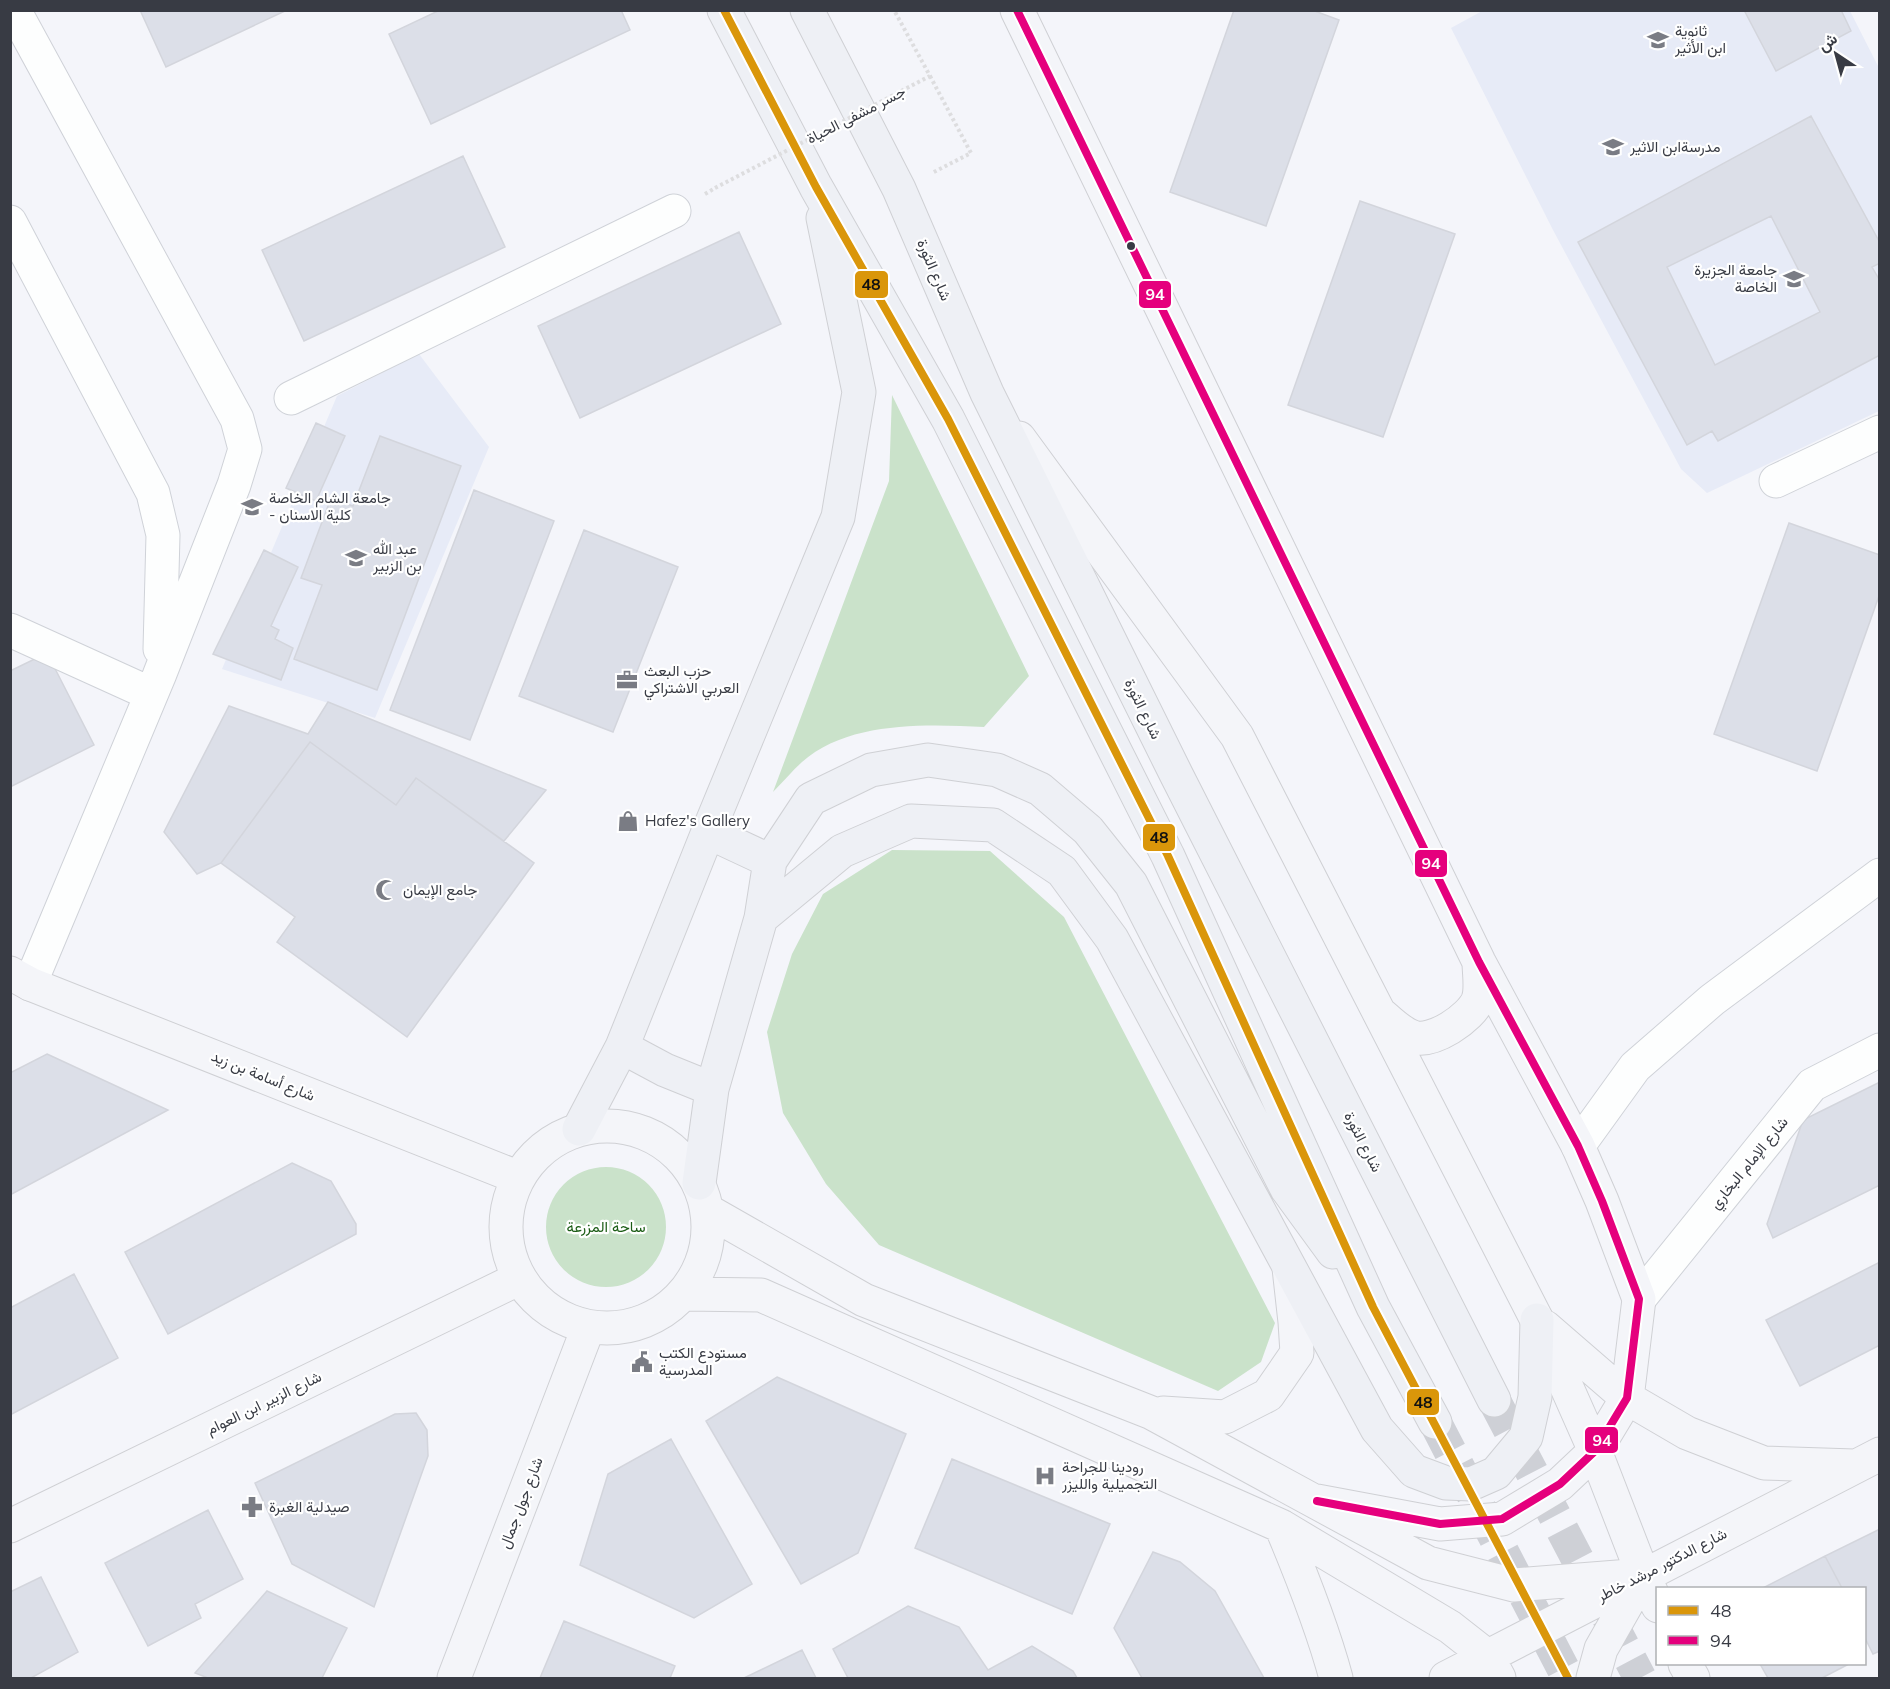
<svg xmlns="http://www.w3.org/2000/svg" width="1890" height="1689" font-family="Mulish,Vazirmatn,sans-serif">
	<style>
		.built { fill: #e7ebf7 }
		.green { fill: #cae2ca }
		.building { fill: #dcdfe8; stroke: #d3d5dc; stroke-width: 1.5; fill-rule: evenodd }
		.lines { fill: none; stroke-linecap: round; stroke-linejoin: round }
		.highway-tunnel { stroke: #ced0d6; stroke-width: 33; stroke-dasharray: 33 16; stroke-linecap: butt }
		.minor-casing { stroke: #cfd2d8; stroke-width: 35 }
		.major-casing { stroke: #cfd0d4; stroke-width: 35 }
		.highway-casing { stroke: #cfd0d4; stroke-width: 35 }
		.path { stroke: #dddddf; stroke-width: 4; stroke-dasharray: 3 3; stroke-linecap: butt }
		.minor { stroke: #fdfefe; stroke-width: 33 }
		.major { stroke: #f4f5f9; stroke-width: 33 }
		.highway { stroke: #eef0f5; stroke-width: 33 }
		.path-bridge { stroke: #dddddf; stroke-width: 4; stroke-dasharray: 3 3; stroke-linecap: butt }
		.bus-1-casing { stroke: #fff; stroke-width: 12 }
		.bus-2-casing { stroke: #fff; stroke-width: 12 }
		.bus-1 { stroke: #da960a; stroke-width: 8 }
		.bus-2 { stroke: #e5007d; stroke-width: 8 }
		.bus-dot { fill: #383b44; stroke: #fff; stroke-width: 2 }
		.labels { text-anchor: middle; stroke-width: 4.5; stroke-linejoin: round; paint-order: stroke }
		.poi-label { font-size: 15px; fill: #383b44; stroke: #fff; text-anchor: start }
		.street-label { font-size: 15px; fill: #383b44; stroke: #fff }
		.park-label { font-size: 15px; fill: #1b5c15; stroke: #fff }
		.line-badge { stroke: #fff; stroke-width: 2 }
		.badge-label { font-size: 16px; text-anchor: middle; font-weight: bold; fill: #fff }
		.pale-badge-label { font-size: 16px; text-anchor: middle; font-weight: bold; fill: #111 }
	</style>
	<rect width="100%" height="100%" fill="#f4f5fa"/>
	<path class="built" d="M 1484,10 L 1850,11 L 1879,68 L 1879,411 L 1707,493 L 1681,469 L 1553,230 L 1451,28 Z
		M 419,354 L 489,447 L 375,718 L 222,669 L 337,396 Z"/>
	<path class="green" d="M 892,395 L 1029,676 L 984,727 C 926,724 848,721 802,762 C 792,771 783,782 773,792 L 889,481 Z
		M 892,850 L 990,851 L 1064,917 L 1275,1323 L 1261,1362 L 1218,1391 L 879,1245 L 826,1184 L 783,1113 L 767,1032 L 792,954 L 823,894 Z
		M546 1227a60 60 0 1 1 120 0a60 60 0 1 1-120 0Z"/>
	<path class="building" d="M 140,10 L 287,10 L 166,67 Z
		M 440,10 L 621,10 L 630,30 L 431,124 L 389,34 Z
		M 1234,10 L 1312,10 L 1339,20 L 1266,226 L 1170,192 Z
		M 1744,10 L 1841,10 L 1851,31 L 1776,71 Z
		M 1811,116 L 1880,243 L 1880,263 L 1872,267 L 1880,281 L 1880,355 L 1718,441 L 1712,431 L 1687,445 L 1578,242 ZM 1771,216 L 1820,312 L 1715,365 L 1667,267 Z
		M 463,156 L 505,247 L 304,341 L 262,250 Z
		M 1360,201 L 1455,234 L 1383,437 L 1288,405 Z
		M 739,232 L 781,324 L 580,418 L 538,326 Z
		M 316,423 L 345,436 L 316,501 L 286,488 Z
		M 380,436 L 461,466 L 377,690 L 294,659 L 322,585 L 301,578 L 331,498 L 353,506 Z
		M 474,490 L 554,521 L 470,740 L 390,710 Z
		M 1789,523 L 1880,555 L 1880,593 L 1817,771 L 1714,734 Z
		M 584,530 L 678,567 L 613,732 L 519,696 Z
		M 264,550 L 298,567 L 271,626 L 279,630 L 275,639 L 293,648 L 281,680 L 213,654 Z
		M 47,653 L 94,745 L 10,787 L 10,671 Z
		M 328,702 L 546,790 L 504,841 L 416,778 L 396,805 L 310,742 L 221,863 L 197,874 L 164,832 L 229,706 L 308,734 Z
		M 310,742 L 396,805 L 416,778 L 534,863 L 407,1037 L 277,942 L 295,917 L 221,863 Z
		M 47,1054 L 168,1110 L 10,1195 L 10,1073 Z
		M 1880,1082 L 1880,1185 L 1773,1238 L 1767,1224 L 1803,1120 Z
		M 292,1163 L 331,1181 L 356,1224 L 356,1234 L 168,1334 L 125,1252 Z
		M 1880,1262 L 1880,1345 L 1800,1386 L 1766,1320 Z
		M 74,1274 L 118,1358 L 10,1415 L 10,1308 Z
		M 777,1377 L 906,1434 L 858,1553 L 801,1584 L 706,1421 Z
		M 416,1413 L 427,1430 L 428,1456 L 374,1607 L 292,1564 L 255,1483 L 395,1414 Z
		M 671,1439 L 752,1584 L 694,1618 L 580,1565 L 608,1474 Z
		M 952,1459 L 1110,1524 L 1072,1614 L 915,1548 Z
		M 208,1510 L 243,1579 L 195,1604 L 201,1618 L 148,1646 L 105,1563 Z
		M 1880,1529 L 1880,1651 L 1873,1654 L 1864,1636 L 1864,1588 L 1842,1588 L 1825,1556 Z
		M 1153,1552 L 1180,1562 L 1215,1591 L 1264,1678 L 1142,1678 L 1114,1628 Z
		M 1825,1556 L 1842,1588 L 1763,1588 Z
		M 41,1577 L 78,1652 L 31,1678 L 10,1678 L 10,1592 Z
		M 267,1591 L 347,1628 L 322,1678 L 208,1678 L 195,1673 Z
		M 908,1606 L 959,1627 L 988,1670 L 1032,1646 L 1073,1671 L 1077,1678 L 848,1678 L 833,1649 Z
		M 564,1621 L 675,1666 L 670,1678 L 540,1678 Z
		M 802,1650 L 816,1678 L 744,1678 Z
		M 1760,1664 L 1846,1664 L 1847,1665 L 1822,1678 L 1768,1678 Z"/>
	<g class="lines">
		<path class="highway-tunnel" d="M 1494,1400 L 1640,1678
			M 1435,1422 L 1568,1678"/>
		<defs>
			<path id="minor" d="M 14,10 L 237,419 L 245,449 L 234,485 L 159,676 L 30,984
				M 10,222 L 153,493 L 163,535 L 160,649
				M 291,398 L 674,211
				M 1776,481 L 1880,432
				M 10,630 L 151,694
				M 1578,1146 L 1635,1067 L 1712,1000 L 1880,875
				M 1639,1299 L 1812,1085 L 1880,1050"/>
			<path id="major" d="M 1017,10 L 1479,962 L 1578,1146 L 1602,1201 L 1639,1299 L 1627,1398 L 1595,1451 L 1560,1484 L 1502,1519 L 1440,1524 L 1317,1501
				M 1019,438 L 1237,736 L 1537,1320 L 1595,1451 L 1643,1575 L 1658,1606
				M 10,973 L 30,984 L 517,1177
				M 1382,1015 C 1391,1023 1401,1033 1413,1037 C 1432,1044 1471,1018 1478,1000 C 1482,989 1479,973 1479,962
				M506 1227a101 101 0 1 1 202 0a101 101 0 1 1-202 0Z
				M 708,1211 L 864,1300 L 1152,1413 L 1428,1563 L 1514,1585 L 1643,1575
				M 684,1294 L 761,1295 L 1281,1526 L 1450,1627 L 1487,1656 L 1499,1678
				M 1545,1327 L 1627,1398 L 1687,1433 L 1764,1463 L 1854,1466
				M 1163,1413 L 1225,1417 L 1268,1395 L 1297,1353 L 1295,1322 L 1289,1268
				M 10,1526 L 518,1279
				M 1281,1526 C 1302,1576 1322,1626 1336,1678
				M 1685,1664 L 1693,1678
				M 454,1678 L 588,1328
				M 1446,1678 L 1880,1454
				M 1593,1678 L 1601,1649 L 1643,1575"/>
			<path id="highway" d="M 724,10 L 816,187 L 948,419 L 1168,856 L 1373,1307 L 1435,1422
				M 807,10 L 899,189 L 987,393 L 1176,774 L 1494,1400
				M 708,832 L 770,861
				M 761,918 L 842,851 L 911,821 L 993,825 L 1062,871 L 1112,939 L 1377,1429 L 1414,1471 L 1446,1483 L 1471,1484 L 1496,1473 L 1526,1437 L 1535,1397 L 1537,1320
				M 622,1047 L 665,1070 L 712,1089
				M 579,1129 L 622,1047 L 708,832 L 838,517 L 859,392 L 823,218
				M 699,1183 L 712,1089 L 761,918 L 770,861 L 811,799 L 871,770 L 928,760 L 997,770 L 1040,789 L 1088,830 L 1131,884 L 1287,1189 L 1333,1252"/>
		</defs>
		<use href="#minor" class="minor-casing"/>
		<use href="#major" class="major-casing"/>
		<use href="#highway" class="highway-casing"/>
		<path class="path" d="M 930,76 L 971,153 L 932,173
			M 705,194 L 715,188"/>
		<use href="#minor" class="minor"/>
		<use href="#major" class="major"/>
		<use href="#highway" class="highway"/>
		<path class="path-bridge" d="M 715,188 L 930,76 L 894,10"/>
		<defs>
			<path id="bus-1" d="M 724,10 L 816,187 L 948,419 L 1168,856 L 1373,1307 L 1568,1678"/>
			<path id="bus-2" d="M 1017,10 L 1479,962 L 1578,1146 L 1602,1201 L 1639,1299 L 1627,1398 L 1595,1451 L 1560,1484 L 1502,1519 L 1440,1524 L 1317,1501"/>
		</defs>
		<use href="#bus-1" class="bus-1-casing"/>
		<use href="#bus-2" class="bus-2-casing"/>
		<use href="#bus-1" class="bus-1"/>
		<use href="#bus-2" class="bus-2"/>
	</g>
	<defs>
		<symbol id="school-bare" viewBox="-9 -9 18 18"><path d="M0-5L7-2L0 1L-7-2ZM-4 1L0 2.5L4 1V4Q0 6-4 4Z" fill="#7a7c84" stroke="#fff" stroke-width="2.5" paint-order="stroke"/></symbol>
		<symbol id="university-bare" viewBox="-9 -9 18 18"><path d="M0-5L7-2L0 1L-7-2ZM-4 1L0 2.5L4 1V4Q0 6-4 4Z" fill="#7a7c84" stroke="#fff" stroke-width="2.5" paint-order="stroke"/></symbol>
		<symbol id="office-bare" viewBox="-9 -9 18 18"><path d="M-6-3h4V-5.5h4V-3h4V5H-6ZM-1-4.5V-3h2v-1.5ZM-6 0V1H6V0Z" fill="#7a7c84" stroke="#fff" stroke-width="2.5" paint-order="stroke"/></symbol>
		<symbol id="shop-bare" viewBox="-9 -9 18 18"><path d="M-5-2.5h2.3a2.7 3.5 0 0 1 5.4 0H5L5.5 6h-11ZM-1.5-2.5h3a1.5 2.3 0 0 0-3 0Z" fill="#7a7c84" stroke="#fff" stroke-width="2.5" paint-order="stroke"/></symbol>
		<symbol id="mosque-bare" viewBox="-9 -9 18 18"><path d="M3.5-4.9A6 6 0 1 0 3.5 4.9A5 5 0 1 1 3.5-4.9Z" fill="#7a7c84" stroke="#fff" stroke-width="2.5" paint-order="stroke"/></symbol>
		<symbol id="civic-bare" viewBox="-9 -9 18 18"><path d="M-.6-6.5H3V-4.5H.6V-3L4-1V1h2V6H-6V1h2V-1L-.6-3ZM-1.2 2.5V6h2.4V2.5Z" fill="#7a7c84" stroke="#fff" stroke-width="2.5" paint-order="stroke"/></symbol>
		<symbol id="hospital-bare" viewBox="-9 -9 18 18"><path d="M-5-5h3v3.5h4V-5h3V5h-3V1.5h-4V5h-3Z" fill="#7a7c84" stroke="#fff" stroke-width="2.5" paint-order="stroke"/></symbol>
		<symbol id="pharmacy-bare" viewBox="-9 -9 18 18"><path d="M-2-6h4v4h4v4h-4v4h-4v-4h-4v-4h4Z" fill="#7a7c84" stroke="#fff" stroke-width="2.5" paint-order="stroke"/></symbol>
	</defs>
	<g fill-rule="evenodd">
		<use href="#school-bare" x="1643" y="25" width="30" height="30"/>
		<use href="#school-bare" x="1598" y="132" width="30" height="30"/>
		<use href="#university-bare" x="1779" y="264" width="30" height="30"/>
		<use href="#university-bare" x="237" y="492" width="30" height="30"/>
		<use href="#school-bare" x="341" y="543" width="30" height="30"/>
		<use href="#office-bare" x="612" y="665" width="30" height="30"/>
		<use href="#shop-bare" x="613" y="806" width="30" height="30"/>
		<use href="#mosque-bare" x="371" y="875" width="30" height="30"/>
		<use href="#civic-bare" x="627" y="1347" width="30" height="30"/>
		<use href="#hospital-bare" x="1030" y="1461" width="30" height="30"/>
		<use href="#pharmacy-bare" x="237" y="1492" width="30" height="30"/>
	</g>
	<circle class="bus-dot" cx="1131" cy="246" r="5"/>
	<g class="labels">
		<g class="poi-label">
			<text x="1675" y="36">ثانوية<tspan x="1675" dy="17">ابن الأثير</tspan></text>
			<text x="1630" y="152">مدرسةابن الاثير</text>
			<text x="1777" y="275" text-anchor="end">جامعة الجزيرة<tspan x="1777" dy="17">الخاصة</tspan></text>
			<text x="269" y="503">جامعة الشام الخاصة<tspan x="269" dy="17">- كلية الاسنان</tspan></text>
			<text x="373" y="554">عبد الله<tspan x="373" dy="17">بن الزبير</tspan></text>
			<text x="644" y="676">حزب البعث<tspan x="644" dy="17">العربي الاشتراكي</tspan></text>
			<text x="645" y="826">Hafez's Gallery</text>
			<text x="403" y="895">جامع الإيمان</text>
			<text x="659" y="1358">مستودع الكتب<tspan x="659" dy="17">المدرسية</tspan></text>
			<text x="1062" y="1472">رودينا للجراحة<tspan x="1062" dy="17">التجميلية والليزر</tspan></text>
			<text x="269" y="1512">صيدلية الغبرة</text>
		</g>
		<g class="street-label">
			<text transform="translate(856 115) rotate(-27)" y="5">جسر مشفى الحياة</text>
			<text transform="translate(934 270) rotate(67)" y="5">شارع الثورة</text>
			<text transform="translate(1143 709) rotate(64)" y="5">شارع الثورة</text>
			<text transform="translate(263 1076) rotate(22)" y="5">شارع أسامة بن زيد</text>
			<text transform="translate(1363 1142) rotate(63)" y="5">شارع الثورة</text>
			<text transform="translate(1749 1163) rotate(-51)" y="5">شارع الإمام البخاري</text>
			<text transform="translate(264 1403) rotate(-26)" y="5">شارع الزبير ابن العوام</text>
			<text transform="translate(521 1503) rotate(-69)" y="5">شارع جول جمال</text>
			<text transform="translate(1662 1565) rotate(-27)" y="5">شارع الدكتور مرشد خاطر</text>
		</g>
		<g class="park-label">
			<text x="606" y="1232">ساحة المزرعة</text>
		</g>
	</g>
	<g class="line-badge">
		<rect x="854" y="270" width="35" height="29" rx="6" fill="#da960a"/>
		<rect x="1138" y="280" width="34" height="29" rx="6" fill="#e5007d"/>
		<rect x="1142" y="823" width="34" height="29" rx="6" fill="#da960a"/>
		<rect x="1414" y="849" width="34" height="29" rx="6" fill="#e5007d"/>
		<rect x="1406" y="1388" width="34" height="28" rx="6" fill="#da960a"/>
		<rect x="1584" y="1426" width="35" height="28" rx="6" fill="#e5007d"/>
	</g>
	<g class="badge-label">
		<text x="1155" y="300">94</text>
		<text x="1431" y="869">94</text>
		<text x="1602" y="1446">94</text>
	</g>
	<g class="pale-badge-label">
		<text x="871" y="290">48</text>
		<text x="1159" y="843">48</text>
		<text x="1423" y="1408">48</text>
	</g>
	<rect width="1890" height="1689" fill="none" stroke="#383b44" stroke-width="24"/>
	<rect x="1656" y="1587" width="210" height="78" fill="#ffffff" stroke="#afb1b4" stroke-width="1.5"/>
	<rect x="1668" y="1606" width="30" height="9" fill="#da960a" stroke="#afb1b4" stroke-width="1.5"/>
	<text x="1710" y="1617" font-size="18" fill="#383b44">48</text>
	<rect x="1668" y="1636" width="30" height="9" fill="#e5007d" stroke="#afb1b4" stroke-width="1.5"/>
	<text x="1710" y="1647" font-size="18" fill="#383b44">94</text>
	<g transform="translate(1836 54) rotate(324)" stroke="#ffffff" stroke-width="4.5" paint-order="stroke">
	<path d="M0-4.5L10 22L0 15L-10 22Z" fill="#383b44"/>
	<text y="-9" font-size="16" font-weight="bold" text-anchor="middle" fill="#383b44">ش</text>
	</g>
</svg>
